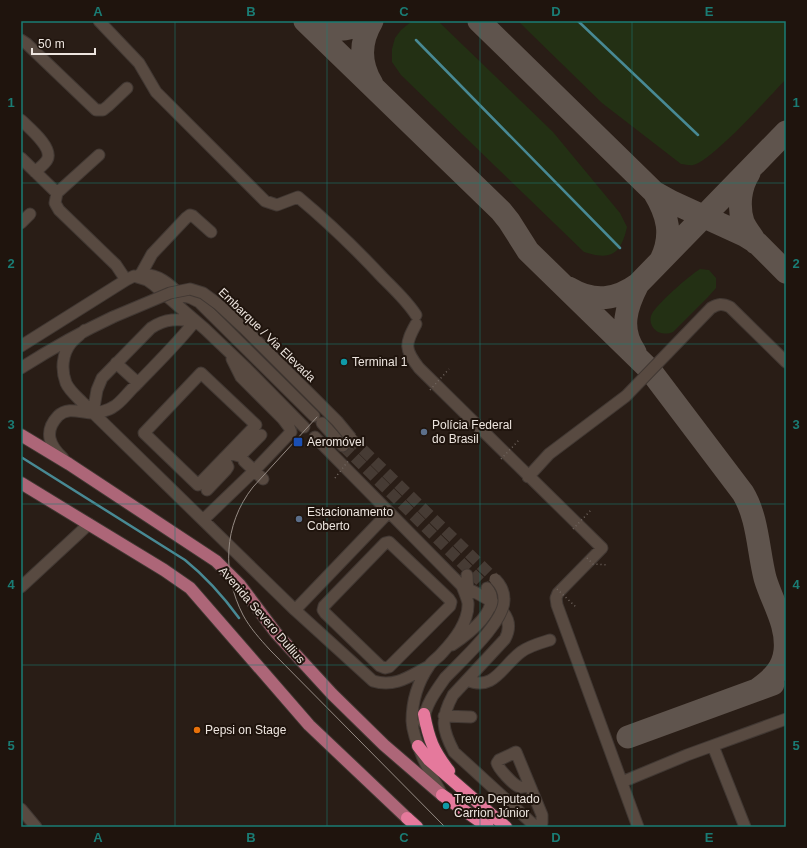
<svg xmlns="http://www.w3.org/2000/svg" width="807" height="848" font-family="Arial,sans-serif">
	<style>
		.green { fill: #233014 }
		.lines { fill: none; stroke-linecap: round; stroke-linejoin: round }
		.stream { stroke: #488994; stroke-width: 2.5 }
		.taxiway { stroke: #5f544d; stroke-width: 23 }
		.minor-tunnel { stroke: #463b34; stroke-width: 11; stroke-dasharray: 11 5.5; stroke-linecap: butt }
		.minor-casing { stroke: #413833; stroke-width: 13 }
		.major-casing { stroke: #413833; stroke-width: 14 }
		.highway-casing { stroke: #413833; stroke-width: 14 }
		.minor { stroke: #584a41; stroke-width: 11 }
		.major { stroke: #ad6678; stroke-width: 12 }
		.highway { stroke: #e5799c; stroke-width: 12 }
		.tram { stroke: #958b84; stroke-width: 1 }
		.minor-bridge-casing { stroke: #413833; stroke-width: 13; stroke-linecap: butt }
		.path-bridge { stroke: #716660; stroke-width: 1.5; stroke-dasharray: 1 3; stroke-linecap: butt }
		.minor-bridge { stroke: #584a41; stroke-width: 11 }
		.grid { fill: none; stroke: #1a7c74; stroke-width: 1; stroke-opacity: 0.55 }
		.culture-dot { fill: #0f9aa8; stroke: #1f140d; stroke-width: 1.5 }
		.service-dot { fill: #5c6f8a; stroke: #1f140d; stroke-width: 1.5 }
		.transit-dot { fill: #1a4fb4; stroke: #1f140d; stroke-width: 1.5 }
		.food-dot { fill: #e8710a; stroke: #1f140d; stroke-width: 1.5 }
		.labels { text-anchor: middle; stroke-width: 4; stroke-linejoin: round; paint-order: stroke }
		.street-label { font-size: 12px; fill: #ede5df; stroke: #1f140d }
		.poi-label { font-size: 12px; fill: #ede5df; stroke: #1f140d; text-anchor: start }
		.neatline { fill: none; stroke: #1a7c74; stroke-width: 1.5 }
		.grid-label { font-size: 13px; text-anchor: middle; font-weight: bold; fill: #1a7c74 }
	</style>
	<rect width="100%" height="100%" fill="#291d16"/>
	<path class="green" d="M 412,21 L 437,21 L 439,22 L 553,132 L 620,213 L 627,227 C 621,254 611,261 584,252 L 401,75 L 392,62 L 392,49 L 395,38 L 401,30 Z
		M 518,21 L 786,21 L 786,79 C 770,96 712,161 693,165 C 690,166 685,164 681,164 L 602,103 Z
		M 700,269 L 709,270 L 716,278 L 716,288 L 708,297 L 673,332 C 668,334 664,334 658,332 C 653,329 649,323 651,316 C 654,306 690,275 700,269 Z"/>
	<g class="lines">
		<path class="stream" d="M 578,21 L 698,135
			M 416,40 L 620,248
			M 21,457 L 185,560 C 206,577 223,596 239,618"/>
		<path class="taxiway" d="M 305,21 L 501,211 L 509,221 L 528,251 L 650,370 L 743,493 C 758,518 758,550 765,578 C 772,602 788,625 785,651 C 783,669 772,679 758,689
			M 308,21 C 327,33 348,32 368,21
			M 479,21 L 654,192 L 672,202 L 744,235 L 757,243 L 786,272
			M 372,84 C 359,63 360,41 372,21
			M 749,173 C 740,187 738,206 743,222 C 746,229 752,236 756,243
			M 654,192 C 668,215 673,235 661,260
			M 569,288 C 594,303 616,300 638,284 L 786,132
			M 635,352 C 619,329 626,307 638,284
			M 628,737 L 773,684"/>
		<path class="minor-tunnel" d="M 351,438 L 495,579
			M 343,446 L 487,588"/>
		<defs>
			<path id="minor" d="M 99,21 L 139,63 L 156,92 L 265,201 L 277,205 L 298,197 C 328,222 356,249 383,278 C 395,290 407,301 416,315
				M 21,40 L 27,44 L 96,110 L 103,110 L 108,106 L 127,88
				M 21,120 C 29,128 54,148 47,160 C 44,165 39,168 35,172
				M 99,155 L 57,193 L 55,203 L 59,210 L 116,265 L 126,280
				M 21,158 L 57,193
				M 21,223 L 30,214
				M 141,274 L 152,254 L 186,218 L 190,215 L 193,216 L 211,232
				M 139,275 C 157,272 171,285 182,297
				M 180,295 L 191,298 L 199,302 L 314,416
				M 416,324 C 405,344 404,349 419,368 L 602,548 L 558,593 L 556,598 L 557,605 L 638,827
				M 85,330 C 81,334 75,338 71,343 C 62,354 61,370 66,383 C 69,390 76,396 82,402 L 295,610 L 373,681 C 395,688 410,676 429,666
				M 21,346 L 126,280 L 134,276 L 147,280 L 154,285 L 205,329 L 247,369 L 304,427
				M 116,363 L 138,383
				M 21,368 C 51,349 81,332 113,317
				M 201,373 L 256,425 L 198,485 L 144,433 Z
				M 93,413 L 97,390 L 102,378 L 151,328 C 166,318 177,319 195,321
				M 322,423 L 343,446
				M 315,437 L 462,586 C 464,591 467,598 468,603 C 469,622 454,640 442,653 C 438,658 432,661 429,666 C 418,682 412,702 412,721 C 413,741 430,774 440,791
				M 229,453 L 239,456 L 242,454 L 261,435
				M 63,458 C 50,446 43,432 58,416 C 68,406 81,413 93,413 C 98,413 109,410 113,407 C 120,404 129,391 135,386 C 156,364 177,344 195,321
				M 244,461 L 263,479
				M 528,477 L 549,454 L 626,396 L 711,308 C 718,304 722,303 730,307 L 786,362
				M 207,490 L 226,470 L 228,467 L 224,458
				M 203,520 L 254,471 L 291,432 L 289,427 L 283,419 L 241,377 L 232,359
				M 389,542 L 449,599 L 451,602 L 450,606 L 389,667 L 385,668 L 380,666 L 325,613 L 323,610 L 324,606 L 385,543 Z
				M 467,575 L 468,595
				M 462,586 C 483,596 520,611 505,639 L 453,695 C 440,719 442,729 454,752 L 536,827
				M 21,587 L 89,524
				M 295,610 L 389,512
				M 452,645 C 467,635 504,608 487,588
				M 467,680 C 494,692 502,666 521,652 C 529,646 540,643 550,640
				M 444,716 L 471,717
				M 423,722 C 426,704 435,692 445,678
				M 713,746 L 745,827
				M 622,782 L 687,755 L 786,719
				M 529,785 C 527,786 523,788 520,787 C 514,786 498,768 497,763 L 499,760 L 516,752 L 542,815 L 542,823 L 539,827
				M 21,809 L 36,827"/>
			<path id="major" d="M 21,435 L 69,464 L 216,561 L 240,585 L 276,633 L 332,694 L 384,745 L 442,795
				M 21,483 L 164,570 L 190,588 L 309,725 L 407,818"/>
			<path id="highway" d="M 424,714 C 429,740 433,750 449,771
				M 418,746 L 429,760 L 506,827
				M 442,795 L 488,827
				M 407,818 L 417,827"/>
		</defs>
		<use href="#minor" class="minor-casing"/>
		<use href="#major" class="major-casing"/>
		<use href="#highway" class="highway-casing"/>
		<use href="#minor" class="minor"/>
		<use href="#major" class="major"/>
		<use href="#highway" class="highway"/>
		<path class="tram" d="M 317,417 L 253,487 C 223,525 222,574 243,615 C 250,628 260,639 270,650 L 445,827"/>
		<defs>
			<path id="minor-bridge" d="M 113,317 L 170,293 L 190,289 L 203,293 L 218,304 L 246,330 L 337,421 L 351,438
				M 445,678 C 460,662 506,621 504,599 C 504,591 501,585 495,579"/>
		</defs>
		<use href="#minor-bridge" class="minor-bridge-casing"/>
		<path class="path-bridge" d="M 430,390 L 449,369
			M 501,459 L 520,439
			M 335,478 L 349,460
			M 573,529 L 592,509
			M 587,558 L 593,564 L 608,565
			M 557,589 L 576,607"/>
		<use href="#minor-bridge" class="minor-bridge"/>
	</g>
	<path class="grid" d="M 175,21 L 175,827M 327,21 L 327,827M 480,21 L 480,827M 632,21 L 632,827M 21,183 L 786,183M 21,344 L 786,344M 21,504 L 786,504M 21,665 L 786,665"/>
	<g class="culture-dot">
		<circle cx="344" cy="362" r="4"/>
		<circle cx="446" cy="806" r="4"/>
	</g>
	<g class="service-dot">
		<circle cx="424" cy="432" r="4"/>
		<circle cx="299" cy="519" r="4"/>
	</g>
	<rect class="transit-dot" x="293" y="437" width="10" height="10" rx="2"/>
	<circle class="food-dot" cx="197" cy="730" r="4"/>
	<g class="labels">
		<g class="street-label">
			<text transform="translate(267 335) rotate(44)" y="4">Embarque / Via Elevada</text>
			<text transform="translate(262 615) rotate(49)" y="4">Avenida Severo Dullius</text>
		</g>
		<g class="poi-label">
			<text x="352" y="366">Terminal 1</text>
			<text x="432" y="429">Polícia Federal<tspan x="432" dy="14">do Brasil</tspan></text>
			<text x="307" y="446">Aeromóvel</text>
			<text x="307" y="516">Estacionamento<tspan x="307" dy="14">Coberto</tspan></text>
			<text x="205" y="734">Pepsi on Stage</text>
			<text x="454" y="803">Trevo Deputado<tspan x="454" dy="14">Carrion Júnior</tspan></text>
		</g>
	</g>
	<rect width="807" height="848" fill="none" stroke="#1f140d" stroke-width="44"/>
	<path d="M32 48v6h63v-6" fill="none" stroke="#ede5df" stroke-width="2"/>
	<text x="38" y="48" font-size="12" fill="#ede5df" stroke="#1f140d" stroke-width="3" paint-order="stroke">50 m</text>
	<rect x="22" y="22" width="763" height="804" class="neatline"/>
	<g class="grid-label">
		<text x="98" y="16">A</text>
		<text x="251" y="16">B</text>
		<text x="404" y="16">C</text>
		<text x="556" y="16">D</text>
		<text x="709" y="16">E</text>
		<text x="11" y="107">1</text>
		<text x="796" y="107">1</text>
		<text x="11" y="268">2</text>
		<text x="796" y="268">2</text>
		<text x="11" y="429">3</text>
		<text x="796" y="429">3</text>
		<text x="11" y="589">4</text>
		<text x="796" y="589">4</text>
		<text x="11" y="750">5</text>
		<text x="796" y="750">5</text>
		<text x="98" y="842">A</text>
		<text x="251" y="842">B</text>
		<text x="404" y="842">C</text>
		<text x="556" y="842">D</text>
		<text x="709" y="842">E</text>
	</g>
</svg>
